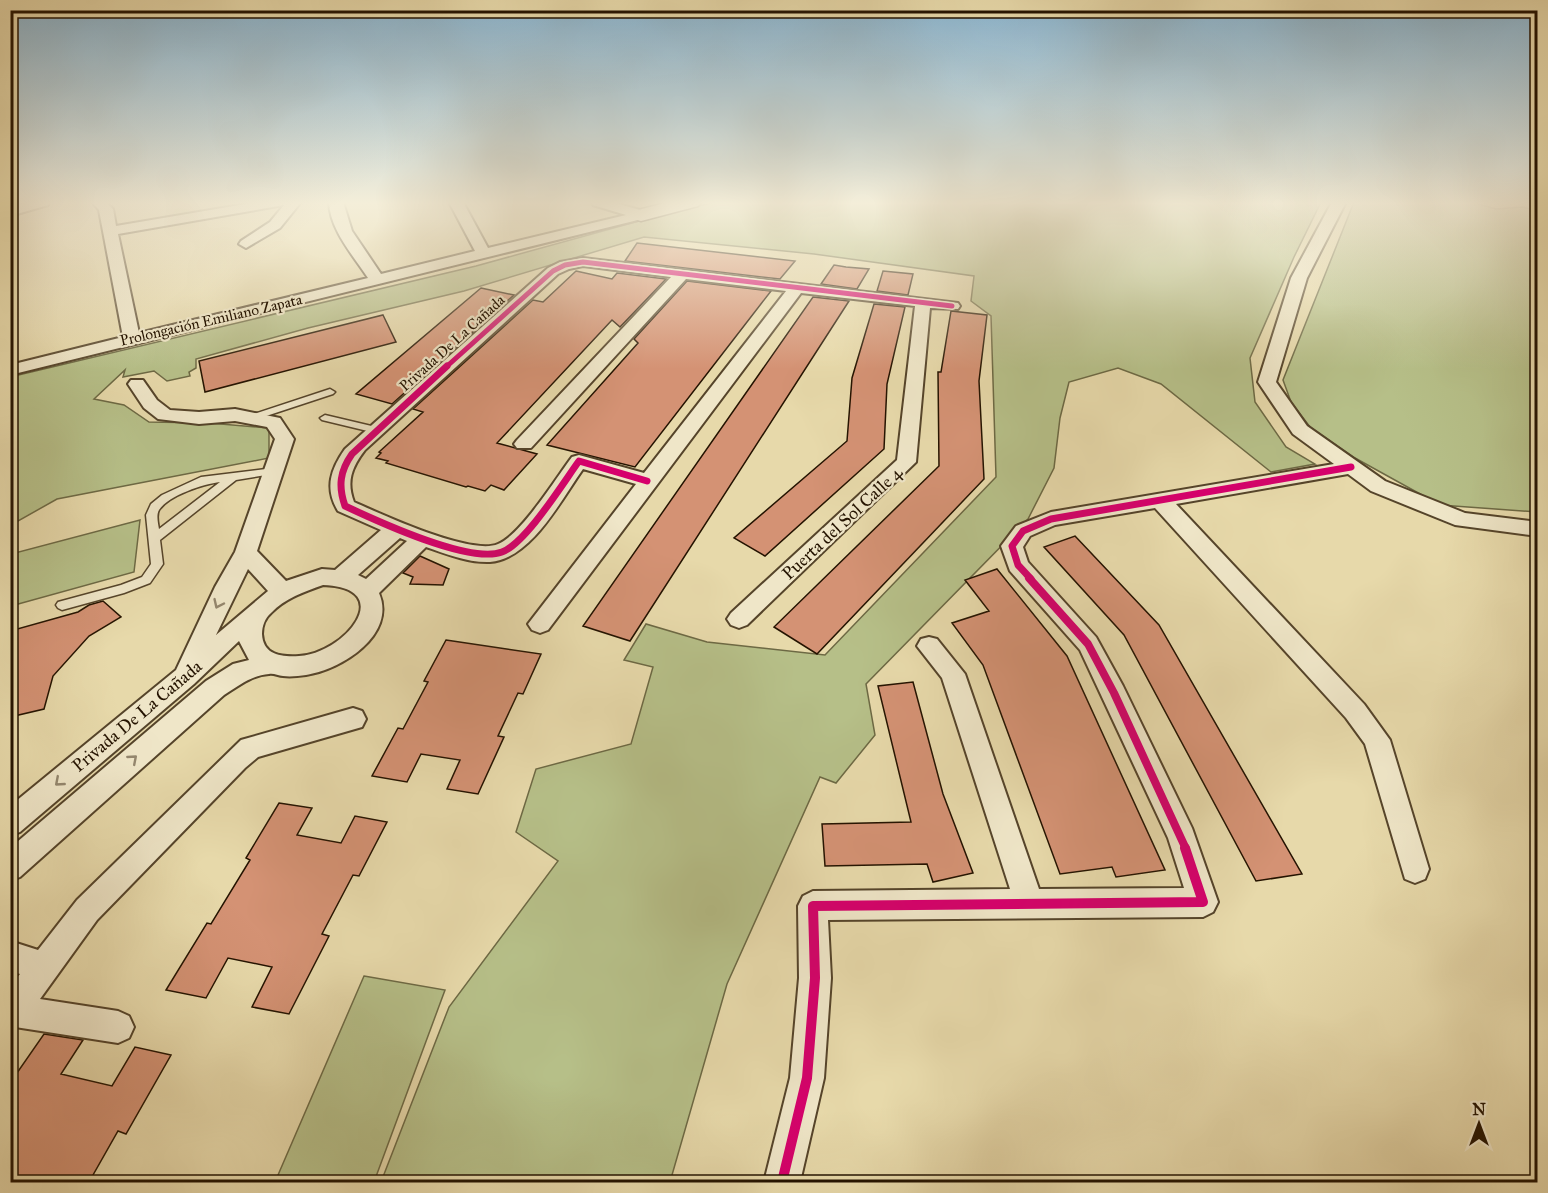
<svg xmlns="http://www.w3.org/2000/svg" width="1548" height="1193" font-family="'IM FELL Great Primer',serif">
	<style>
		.green { fill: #b6bf88; stroke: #6d6944; stroke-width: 1.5 }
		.building { fill: #d49274; stroke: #241300; stroke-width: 1.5 }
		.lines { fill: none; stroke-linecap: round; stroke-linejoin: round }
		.service-casing { stroke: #55442a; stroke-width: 3 }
		.minor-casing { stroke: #55442a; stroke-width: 4 }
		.secondary-casing { stroke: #241300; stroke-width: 3 }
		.service { fill: #efe6c8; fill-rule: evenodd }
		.minor { fill: #efe6c8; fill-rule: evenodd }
		.secondary { fill: #efe6c8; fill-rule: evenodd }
		.cycleway-far3-casing { stroke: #efe6c8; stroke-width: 8 }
		.cycleway-far2-casing { stroke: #efe6c8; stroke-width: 10 }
		.cycleway-far1-casing { stroke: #efe6c8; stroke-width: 12 }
		.cycleway-casing { stroke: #efe6c8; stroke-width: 14 }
		.cycleway-far3 { stroke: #d6006c; stroke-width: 5 }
		.cycleway-far2 { stroke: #d6006c; stroke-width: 7 }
		.cycleway-far1 { stroke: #d6006c; stroke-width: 8 }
		.cycleway { stroke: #d6006c; stroke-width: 10 }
		.oneway { stroke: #94876e }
		.labels { text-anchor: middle; stroke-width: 4.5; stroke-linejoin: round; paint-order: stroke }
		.far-street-label { font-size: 15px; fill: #241300; stroke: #efe6c8 }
		.street-label { font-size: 18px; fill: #241300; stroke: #efe6c8 }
	</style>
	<rect width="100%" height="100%" fill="#e7d9aa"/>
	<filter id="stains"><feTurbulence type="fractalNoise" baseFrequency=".00333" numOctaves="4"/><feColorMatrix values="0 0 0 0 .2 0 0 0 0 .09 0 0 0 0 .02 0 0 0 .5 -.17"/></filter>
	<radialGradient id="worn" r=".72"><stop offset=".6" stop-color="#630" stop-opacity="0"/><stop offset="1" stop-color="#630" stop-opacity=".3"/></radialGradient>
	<path class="green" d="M 717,202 L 1321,202 L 1294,257 L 1250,358 L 1255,402 L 1286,447 L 1315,464 L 1271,472 L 1161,384 L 1118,368 L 1069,382 L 1060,418 L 1054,468 L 1028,519 L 866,684 L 875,735 L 836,783 L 820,777 L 727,984 L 670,1182 L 381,1182 L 449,1007 L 558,861 L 516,832 L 536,769 L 631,744 L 653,667 L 624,660 L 646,624 L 707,642 L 825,655 L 996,477 L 991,316 L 971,301 L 974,276 L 814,254 L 644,237 L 464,291 L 308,328 L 196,359 L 196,368 L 189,372 L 190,376 L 167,381 L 154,371 L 123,377 L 125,370 L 94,399 L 124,405 L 149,422 L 209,423 L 269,428 L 269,458 L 57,499 L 11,525 L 10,377 L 476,266 L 679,210 Z
		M 1354,202 L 1472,202 L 1496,209 L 1523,207 L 1537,211 L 1537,512 L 1440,505 L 1355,458 L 1310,427 L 1291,402 L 1283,380 Z
		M 140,520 L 134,572 L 11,606 L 11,554 Z
		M 364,976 L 445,990 L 374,1182 L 275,1182 Z"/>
	<path class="building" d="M 637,243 L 751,256 L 795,261 L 780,279 L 625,261 Z
		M 834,265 L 846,267 L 869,269 L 857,289 L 821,284 Z
		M 576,271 L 612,279 L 617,273 L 666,279 L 620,327 L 612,320 L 497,443 L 537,454 L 504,490 L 491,485 L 485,491 L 468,486 L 466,487 L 386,463 L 388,461 L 376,458 L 381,453 L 379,452 L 423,412 L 413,409 L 533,300 L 543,302 Z
		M 883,271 L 913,274 L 908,295 L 877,291 Z
		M 687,281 L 771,291 L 635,467 L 547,445 L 638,343 L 634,339 Z
		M 481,288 L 514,295 L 392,404 L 356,394 Z
		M 813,297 L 849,301 L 630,641 L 583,626 Z
		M 874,304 L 905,307 L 887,384 L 884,449 L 765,556 L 734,538 L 847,441 L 852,378 Z
		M 951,311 L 987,315 L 979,381 L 984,479 L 817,654 L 774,627 L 939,466 L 938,372 L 941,372 Z
		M 383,315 L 396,342 L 205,392 L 199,361 Z
		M 1075,536 L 1159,625 L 1302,874 L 1256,881 L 1124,635 L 1044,547 Z
		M 420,556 L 449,569 L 443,585 L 410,584 L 413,577 L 403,573 Z
		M 997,569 L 1067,656 L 1165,870 L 1116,877 L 1112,867 L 1060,874 L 983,665 L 952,623 L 989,611 L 965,580 Z
		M 103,601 L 121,617 L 89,636 L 53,676 L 44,709 L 10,717 L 10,631 L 78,612 L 89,605 Z
		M 446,640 L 541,654 L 523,694 L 518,693 L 498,736 L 504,737 L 478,794 L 447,789 L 460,760 L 421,754 L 407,782 L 372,776 L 398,728 L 403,729 L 428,682 L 424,681 Z
		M 913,682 L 943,794 L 973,873 L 933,882 L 927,864 L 825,866 L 822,824 L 911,822 L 878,686 Z
		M 279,803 L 312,808 L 297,835 L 341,843 L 355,816 L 387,822 L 359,876 L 353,875 L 322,934 L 329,936 L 289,1014 L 252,1007 L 272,967 L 228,958 L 206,998 L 166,990 L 207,923 L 211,924 L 250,860 L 246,858 Z
		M 44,1034 L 83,1040 L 61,1074 L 112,1086 L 135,1047 L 171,1055 L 126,1134 L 118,1131 L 89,1182 L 10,1182 L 10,1083 Z"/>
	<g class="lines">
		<defs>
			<path id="service" d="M 330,389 L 335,392 L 333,394 L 254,420 L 251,421 L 246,418 L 248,416 Z
				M 325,415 L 380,428 L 381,430 L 376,433 L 322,420 L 320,418 Z
				M 274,468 L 278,469 L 279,471 L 278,473 L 236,480 L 160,540 L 163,564 L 150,583 L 124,593 L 62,610 L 58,608 L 56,605 L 58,602 L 121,585 L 142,577 L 151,564 L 146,515 L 151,504 L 162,495 L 201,477 ZM 220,482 L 159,529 C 158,523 156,515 159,510 C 169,495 204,484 220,482 Z"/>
			<path id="minor" d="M 30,202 L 50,202 L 48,205 L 10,216 L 10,207 Z
				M 92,202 L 106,202 L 113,209 L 116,226 L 258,202 L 301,202 L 280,228 L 246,248 L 239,244 L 241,241 L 270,222 L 284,205 L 118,234 L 139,333 L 368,278 C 353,255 330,230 329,202 L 343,202 L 352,231 L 381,274 L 475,251 L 449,202 L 463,202 L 488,248 L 626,215 L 593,205 L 591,202 L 611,202 L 644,211 L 648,215 L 646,218 L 10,375 L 10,365 L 123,337 L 99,210 Z
				M 1332,202 L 1346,202 L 1307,278 L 1276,382 L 1307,426 L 1385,481 L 1465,513 L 1538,522 L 1538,536 L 1455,525 L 1371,491 L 1348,474 L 1176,504 L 1364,704 L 1390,740 L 1429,869 L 1425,879 L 1415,883 L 1405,879 L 1365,744 L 1346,718 L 1155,508 L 1055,525 L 1030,536 L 1023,547 L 1028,562 L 1096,637 L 1123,686 L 1192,828 L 1218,902 L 1213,912 L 1203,917 L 828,920 L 831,978 L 824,1078 L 800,1182 L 764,1182 L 790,1078 L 799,978 L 798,906 L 803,896 L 813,891 L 1010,889 L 942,678 L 917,646 L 921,639 L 929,637 L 937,639 L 965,674 L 1039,889 L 1184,888 L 1168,838 L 1080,650 L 1010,571 L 1001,546 L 1016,526 L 1051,512 L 1334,464 L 1293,434 L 1258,382 L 1291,278 Z
				M 583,258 L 958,303 L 960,306 L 958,309 L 930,308 L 916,462 L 747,625 L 739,628 L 731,625 L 727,619 L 731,613 L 897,460 L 915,306 L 801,293 L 548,630 L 540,633 L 532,630 L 528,624 L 636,484 L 583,469 C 561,500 531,559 490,562 C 469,563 446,554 426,547 L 379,593 C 397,635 341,670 306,675 C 299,676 290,677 283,676 C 278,676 274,673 269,674 C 252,675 238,686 224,695 L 20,877 L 10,881 L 10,848 L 206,681 L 233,664 L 249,660 L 239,641 L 194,684 L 20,832 L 10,836 L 10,806 L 176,670 L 215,587 L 235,552 L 275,439 L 267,427 L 235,421 L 199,424 L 158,419 L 144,408 L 128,384 L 131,380 L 143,380 L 157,400 L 170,410 L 199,412 L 235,409 L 280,418 L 294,439 L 257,551 L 286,581 L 322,569 L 335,570 L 381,530 L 338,511 C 324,488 331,469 345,449 L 548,268 L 560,262 ZM 583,266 L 671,277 L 517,440 L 514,444 L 517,448 L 531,448 L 686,279 L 786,291 L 644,473 L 579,455 L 572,457 C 556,478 521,535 498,544 C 471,556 381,514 354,502 C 346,481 352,467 365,450 L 558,274 L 569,269 ZM 400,538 L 407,541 L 366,579 L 358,575 ZM 248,569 L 268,591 L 216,635 ZM 323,585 C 399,588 344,654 299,656 C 281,657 263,655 262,634 C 262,626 265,618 271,613 C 285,598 304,592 323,585 Z
				M 353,708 L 362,711 L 366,719 L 362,727 L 258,757 L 245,768 L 97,920 L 40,999 L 118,1011 L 129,1016 L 134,1027 L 129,1038 L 118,1043 L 15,1027 L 10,1029 L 10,986 L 20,974 L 10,971 L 10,941 L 38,950 L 77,900 L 241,740 Z"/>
			<path id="secondary" d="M 669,202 L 701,202 L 698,206 L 641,221 L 634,219 L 631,215 L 634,211 Z"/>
		</defs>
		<use href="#service" class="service-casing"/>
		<use href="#minor" class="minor-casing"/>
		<use href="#secondary" class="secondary-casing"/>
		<use href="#service" class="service"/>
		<use href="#minor" class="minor"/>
		<use href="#secondary" class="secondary"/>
		<defs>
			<path id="cycleway-far3" d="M 445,368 L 553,271 L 565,265 L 583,262 L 952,306"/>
			<path id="cycleway-far2" d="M 447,366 L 352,454 C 340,471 338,486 345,506 C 377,521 469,564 502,552 C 526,543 563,483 579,461 L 647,481
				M 1031,579 L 1018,565 L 1012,546 L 1023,531 L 1051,519 L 1351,467"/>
			<path id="cycleway-far1" d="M 1029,578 L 1088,644 L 1114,693 L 1186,849"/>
			<path id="cycleway" d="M 782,1182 L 807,1078 L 815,978 L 813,906 L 1203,902 L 1185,848"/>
		</defs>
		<use href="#cycleway-far3" class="cycleway-far3-casing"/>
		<use href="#cycleway-far2" class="cycleway-far2-casing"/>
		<use href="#cycleway-far1" class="cycleway-far1-casing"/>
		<use href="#cycleway" class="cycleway-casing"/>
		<use href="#cycleway-far3" class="cycleway-far3"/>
		<use href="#cycleway-far2" class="cycleway-far2"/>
		<use href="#cycleway-far1" class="cycleway-far1"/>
		<use href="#cycleway" class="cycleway"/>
	</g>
	<defs><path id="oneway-chevron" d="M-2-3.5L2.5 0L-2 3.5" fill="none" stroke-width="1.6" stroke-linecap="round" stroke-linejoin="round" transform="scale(1.5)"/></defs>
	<g class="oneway">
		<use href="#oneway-chevron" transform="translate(218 604) rotate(115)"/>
		<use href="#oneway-chevron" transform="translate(133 759) rotate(-41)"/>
		<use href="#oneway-chevron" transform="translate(59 782) rotate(139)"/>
	</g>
	<linearGradient id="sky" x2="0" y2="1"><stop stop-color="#89b6d3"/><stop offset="0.55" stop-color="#f4eed9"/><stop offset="1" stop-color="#f4eed9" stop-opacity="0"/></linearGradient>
	<rect width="1548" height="369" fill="url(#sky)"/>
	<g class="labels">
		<g class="far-street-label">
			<text transform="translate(211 320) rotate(-13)" y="5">Prolongación Emiliano Zapata</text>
			<text transform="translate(452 343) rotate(-42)" y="5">Privada De La Cañada</text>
		</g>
		<g class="street-label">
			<text transform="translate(842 523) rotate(-43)" y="6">Puerta del Sol Calle 4</text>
			<text transform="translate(137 716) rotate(-40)" y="6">Privada De La Cañada</text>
		</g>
	</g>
	<rect width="1548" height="1193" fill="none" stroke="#e7d9aa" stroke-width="36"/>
	<rect x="12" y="12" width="1524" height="1169" fill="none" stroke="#241300" stroke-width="3"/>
	<rect x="18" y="18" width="1512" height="1157" fill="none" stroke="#241300" stroke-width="1.5"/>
	<g transform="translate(1479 1124)" stroke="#efe6c8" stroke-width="4.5" paint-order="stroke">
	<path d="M0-4.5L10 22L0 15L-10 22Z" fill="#241300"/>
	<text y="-9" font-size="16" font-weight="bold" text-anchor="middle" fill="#241300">N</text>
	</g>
	<rect width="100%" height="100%" filter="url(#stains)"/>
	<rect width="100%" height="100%" fill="url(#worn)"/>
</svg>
